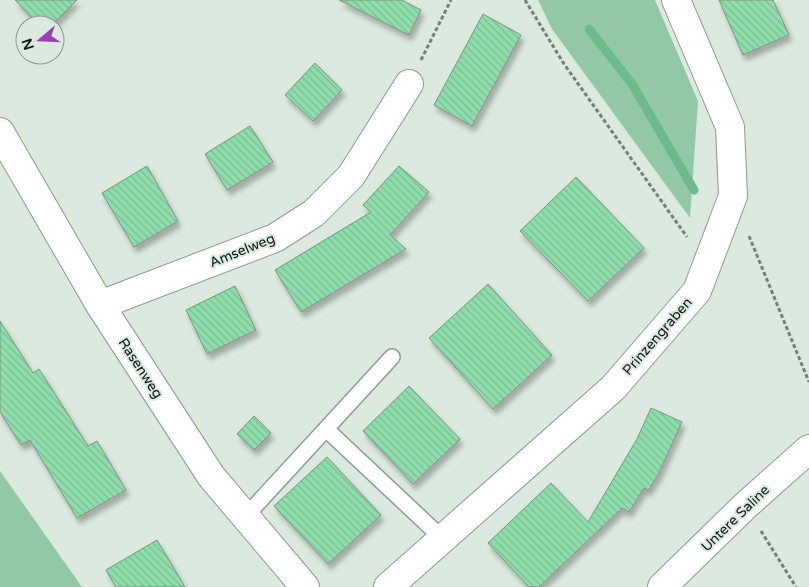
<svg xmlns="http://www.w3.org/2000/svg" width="809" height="587" font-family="'Varela Round',sans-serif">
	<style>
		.grass { fill: #92c8a5 }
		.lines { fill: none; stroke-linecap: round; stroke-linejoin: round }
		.stream { stroke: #6dbb8a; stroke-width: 9 }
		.building { fill: url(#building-back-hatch); stroke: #818e85; filter: url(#shadow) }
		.lane-casing { stroke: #8d9a91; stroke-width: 18 }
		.street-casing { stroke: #8d9a91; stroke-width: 30 }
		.secondary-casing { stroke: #8d9a91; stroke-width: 30 }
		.path { stroke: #757f78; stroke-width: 3; stroke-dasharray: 4 2.5; stroke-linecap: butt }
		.lane { stroke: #fff; stroke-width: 15 }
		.street { stroke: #fff; stroke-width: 28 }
		.secondary { stroke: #fff; stroke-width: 28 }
		.labels { text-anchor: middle; stroke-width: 4; stroke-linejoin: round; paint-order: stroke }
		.street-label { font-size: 14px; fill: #121714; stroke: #dbe9df }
	</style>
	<defs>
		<pattern id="building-back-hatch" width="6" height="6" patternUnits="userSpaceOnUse" patternTransform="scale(1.25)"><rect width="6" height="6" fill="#8eddab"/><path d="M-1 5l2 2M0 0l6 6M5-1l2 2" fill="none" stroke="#79bd92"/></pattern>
		<filter id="shadow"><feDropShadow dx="3" dy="5.5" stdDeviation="2.5" flood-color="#0004"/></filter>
	</defs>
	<rect width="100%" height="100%" fill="#dbe9df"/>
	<path class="grass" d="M 538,0 L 655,0 L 698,101 L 690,218 L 552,29 Z
		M 0,471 L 82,587 L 0,587 Z"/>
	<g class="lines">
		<path class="stream" d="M 589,29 L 632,84 L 694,190"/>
	</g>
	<path class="building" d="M 15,0 L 77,0 L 52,25 L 39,25 Z
		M 339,0 L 402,0 L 421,10 L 409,35 Z
		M 719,0 L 773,0 L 789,35 L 743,55 Z
		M 483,14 L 521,35 L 472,126 L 434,105 Z
		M 315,63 L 342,90 L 313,121 L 285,95 Z
		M 250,126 L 273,162 L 227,190 L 205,154 Z
		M 147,166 L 178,221 L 134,247 L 102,193 Z
		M 399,166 L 429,192 L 390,235 L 406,249 L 301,312 L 275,270 L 371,212 L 363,205 Z
		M 576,177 L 644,248 L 588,301 L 520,231 Z
		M 488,284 L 552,355 L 493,409 L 429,338 Z
		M 235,286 L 256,330 L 207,354 L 186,310 Z
		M 0,321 L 33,373 L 39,369 L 88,446 L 97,441 L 126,490 L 77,518 L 30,440 L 21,445 L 0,412 Z
		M 409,386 L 460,439 L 413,484 L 363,431 Z
		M 651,408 L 682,422 L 659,473 L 648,491 L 644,488 L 629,512 L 622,508 L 539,587 L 529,587 L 488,543 L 551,483 L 588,522 L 637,439 Z
		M 254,416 L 271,433 L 254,450 L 237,434 Z
		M 327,457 L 381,515 L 328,564 L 274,506 Z
		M 157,540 L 185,587 L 116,587 L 106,570 Z"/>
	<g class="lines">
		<defs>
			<path id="lane" d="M 326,429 L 443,539
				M 245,517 L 392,357"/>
			<path id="street" d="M 0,132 L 100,305 L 211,476 L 305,587
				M 100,305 L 275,238 L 314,213 L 351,176 L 409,84
				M 388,587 L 613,388 L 697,291 L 733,196 L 730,127 L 676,0"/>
			<path id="secondary" d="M 662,587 L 745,506 L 809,449"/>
		</defs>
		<use href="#lane" class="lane-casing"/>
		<use href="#street" class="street-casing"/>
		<use href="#secondary" class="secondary-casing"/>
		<path class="path" d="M 525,0 L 564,64 L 687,237
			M 421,60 L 451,0
			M 749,236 L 809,382
			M 761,531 L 796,587"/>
		<use href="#lane" class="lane"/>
		<use href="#street" class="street"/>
		<use href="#secondary" class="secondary"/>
	</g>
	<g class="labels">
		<g class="street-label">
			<text transform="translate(242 250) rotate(-22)" y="5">Amselweg</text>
			<text transform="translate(657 336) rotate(-49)" y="5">Prinzengraben</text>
			<text transform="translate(141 368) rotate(57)" y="5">Rasenweg</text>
			<text transform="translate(735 518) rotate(-44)" y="5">Untere Saline</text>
		</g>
	</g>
	<g transform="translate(40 40) rotate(251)"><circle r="24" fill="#dbe9df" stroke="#8b958e"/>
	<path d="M0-4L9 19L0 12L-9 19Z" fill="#9942af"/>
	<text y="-8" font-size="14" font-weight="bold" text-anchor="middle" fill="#121714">N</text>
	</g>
</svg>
